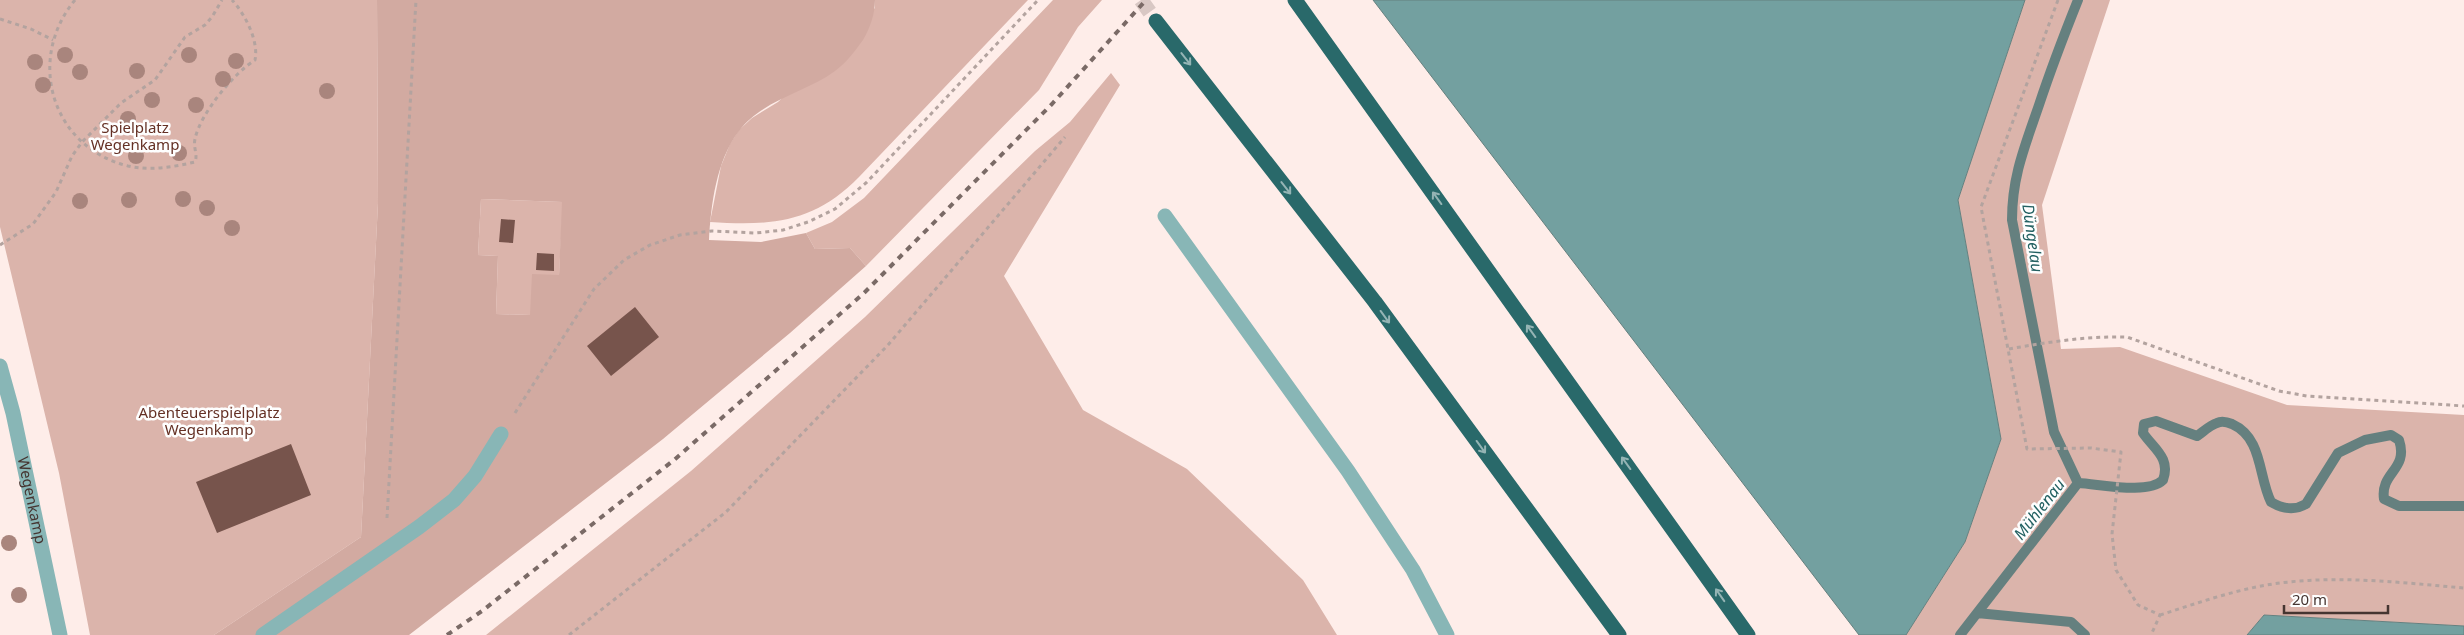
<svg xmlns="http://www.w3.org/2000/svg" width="2464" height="635" font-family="'Noto Sans',sans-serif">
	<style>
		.green { fill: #dbb4ab }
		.forest { fill: #d2aaa1; fill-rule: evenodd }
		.water { fill: #73a0a0; stroke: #65807f }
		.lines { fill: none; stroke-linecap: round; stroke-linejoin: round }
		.stream { stroke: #65807f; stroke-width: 10 }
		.building { fill: #77544c }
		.highway-tunnel { stroke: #d9c8c4; stroke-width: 15; stroke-dasharray: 15 8; stroke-linecap: butt }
		.path { stroke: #b3a39f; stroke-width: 3; stroke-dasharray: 4 4; stroke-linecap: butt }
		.minor { stroke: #88b6b6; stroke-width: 15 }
		.highway { stroke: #29696a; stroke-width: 15 }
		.rail { stroke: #7a6a66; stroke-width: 4; stroke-dasharray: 6 6; stroke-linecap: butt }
		.tree { fill: #a9857d }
		.oneway { stroke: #94b4b4 }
		.labels { text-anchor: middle; stroke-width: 5; stroke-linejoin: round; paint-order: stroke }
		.park-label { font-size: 15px; fill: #643024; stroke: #fefefe }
		.street-label { font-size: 15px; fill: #453531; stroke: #fefefe }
		.water-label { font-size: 16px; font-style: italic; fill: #236162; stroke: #fefefe }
	</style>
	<rect width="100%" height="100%" fill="#feede9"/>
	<path class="green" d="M 0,0 L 377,0 L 378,203 L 361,537 L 214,635 L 90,635 L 59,473 L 0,227 Z
		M 875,0 L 1028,0 L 859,177 C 814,223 771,226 710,222 L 721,166 L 730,144 L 739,130 L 752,118 L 778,102 L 875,8 Z
		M 1053,0 L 1102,0 L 1078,27 L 1039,90 L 866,266 L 850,248 L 815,249 L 806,233 L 832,222 L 864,198 Z
		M 2025,0 L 2110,0 L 2042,205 L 2061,349 L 2120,347 L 2287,405 L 2464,415 L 2464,626 L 2264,615 L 2247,635 L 1906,635 L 1965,542 L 2001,439 L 1958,200 Z
		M 1111,73 L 1120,85 L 1004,276 L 1083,410 L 1187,469 L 1303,580 L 1337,635 L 486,635 L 691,471 L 865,317 L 1035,151 L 1070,122 Z
		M 481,199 L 563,202 L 559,275 L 530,315 L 496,314 L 498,256 L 478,255 Z"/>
	<path class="forest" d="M 377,0 L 875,0 C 875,14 870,28 863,40 C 855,51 847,62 835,71 C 805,93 762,100 739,131 C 716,161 711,205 709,240 L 761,242 L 806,233 L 815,249 L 850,248 L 866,266 L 790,333 L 663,439 L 409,635 L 214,635 L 361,537 L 378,203 ZM 481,199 L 562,202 L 559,275 L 532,274 L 530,315 L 496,314 L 498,256 L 478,255 Z"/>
	<path class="water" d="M 1373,0 L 2025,0 L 1958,200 L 2001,439 L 1965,542 L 1906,635 L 1859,635 Z
		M 2264,615 L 2464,626 L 2464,635 L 2247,635 Z"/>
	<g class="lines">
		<path class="stream" d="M 2078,483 L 2054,432 L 2012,220 C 2012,176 2025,146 2039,105 C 2051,69 2064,35 2078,0
			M 1977,613 L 2071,622 L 2085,635
			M 1960,635 L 2078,483 C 2100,484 2148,495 2163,480 C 2171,458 2154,449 2143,433 L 2144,424 L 2156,421 L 2197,436 C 2203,432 2210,425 2217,423 C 2221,421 2227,422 2232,424 C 2263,438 2258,476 2271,502 C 2283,509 2294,511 2306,504 L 2338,453 L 2365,440 L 2391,435 L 2399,440 C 2409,470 2380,472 2384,499 L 2399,506 L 2464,506"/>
	</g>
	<path class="building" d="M 501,219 L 515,220 L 513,243 L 499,242 Z
		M 537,253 L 554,254 L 554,271 L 536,270 Z
		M 635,307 L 659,337 L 611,376 L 587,346 Z
		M 291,444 L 311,495 L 217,533 L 196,482 Z"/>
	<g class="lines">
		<path class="highway-tunnel" d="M 1141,0 L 1156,21"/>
		<path class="path" d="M 75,0 C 26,59 51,147 128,166 C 150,171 173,167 195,162 C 198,155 193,147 195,139 C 200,114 234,73 255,60 C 259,41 245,14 232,0
			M 2058,0 L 1981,207 L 2027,449 L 2091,448 L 2121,452 L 2112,534 L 2116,570 L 2138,605 L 2160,615 L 2151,635
			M 0,19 L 31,29 L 53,40
			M 0,245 L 33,224 L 56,192 L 72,156 L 82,142 L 121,103 L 155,80 L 185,37 L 205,25 L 212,17 L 222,0
			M 2009,349 C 2048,342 2087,336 2127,337 L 2279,391 L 2307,396 L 2464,406
			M 515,413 L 594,289 L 624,260 L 650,245 L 680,235 L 712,231 L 756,233 L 783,230 L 808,222 L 835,209 L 867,182 L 1038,0
			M 387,518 L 416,0
			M 2160,615 C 2201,602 2245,586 2289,582 C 2347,576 2406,583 2464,588
			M 569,635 L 726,512 L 888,345 L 1065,137"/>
		<g class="minor">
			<path d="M 1165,216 L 1348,471 L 1413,570 L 1447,635"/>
			<path id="s1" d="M 0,366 L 13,413 L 60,635"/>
			<path d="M 263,635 L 419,527 L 454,500 L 475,476 L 501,434"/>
		</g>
		<path class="highway" d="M 1295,0 L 1748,635
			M 1156,21 L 1375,302 L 1619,635"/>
		<path class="rail" d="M 447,635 L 482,611 L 674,460 L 864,293 L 1052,104 L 1146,0"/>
	</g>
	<g class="tree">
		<circle cx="65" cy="55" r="8"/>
		<circle cx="189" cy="55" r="8"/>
		<circle cx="236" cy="61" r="8"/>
		<circle cx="35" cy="62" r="8"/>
		<circle cx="137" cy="71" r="8"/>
		<circle cx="80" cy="72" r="8"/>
		<circle cx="223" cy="79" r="8"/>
		<circle cx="43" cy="85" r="8"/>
		<circle cx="327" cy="91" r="8"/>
		<circle cx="152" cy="100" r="8"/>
		<circle cx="196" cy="105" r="8"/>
		<circle cx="128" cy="119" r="8"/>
		<circle cx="179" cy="153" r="8"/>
		<circle cx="136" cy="156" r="8"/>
		<circle cx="183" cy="199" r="8"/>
		<circle cx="129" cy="200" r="8"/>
		<circle cx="80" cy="201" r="8"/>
		<circle cx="207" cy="208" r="8"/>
		<circle cx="232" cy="228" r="8"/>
		<circle cx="9" cy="543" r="8"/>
		<circle cx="19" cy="595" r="8"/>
	</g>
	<defs><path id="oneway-shaft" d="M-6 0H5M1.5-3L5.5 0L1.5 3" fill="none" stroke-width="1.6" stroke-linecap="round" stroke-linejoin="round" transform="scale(1.25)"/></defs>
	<g class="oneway">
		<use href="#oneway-shaft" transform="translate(1186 59) rotate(52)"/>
		<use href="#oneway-shaft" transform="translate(1286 188) rotate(52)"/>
		<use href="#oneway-shaft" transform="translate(1437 198) rotate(-126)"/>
		<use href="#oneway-shaft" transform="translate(1385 317) rotate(54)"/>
		<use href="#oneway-shaft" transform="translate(1531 331) rotate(-126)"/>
		<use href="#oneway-shaft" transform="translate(1481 447) rotate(54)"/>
		<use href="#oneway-shaft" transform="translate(1626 463) rotate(-126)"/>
		<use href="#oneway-shaft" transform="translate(1720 595) rotate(-125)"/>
	</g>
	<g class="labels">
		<g class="park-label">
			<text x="135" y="133">Spielplatz<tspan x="135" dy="17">Wegenkamp</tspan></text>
			<text x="209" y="418">Abenteuerspielplatz<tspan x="209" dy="17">Wegenkamp</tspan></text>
		</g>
		<g class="street-label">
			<text dy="5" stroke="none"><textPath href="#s1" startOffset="138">Wegenkamp</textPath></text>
		</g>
		<g class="water-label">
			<text transform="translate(2033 238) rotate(82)" y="6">Düngelau</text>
			<text transform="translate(2039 509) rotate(-52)" y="6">Mühlenau</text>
		</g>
	</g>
	<path d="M2284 605v8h104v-8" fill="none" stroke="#453531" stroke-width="2.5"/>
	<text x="2292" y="605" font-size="15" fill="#453531" stroke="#fefefe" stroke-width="4" paint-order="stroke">20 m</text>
</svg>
